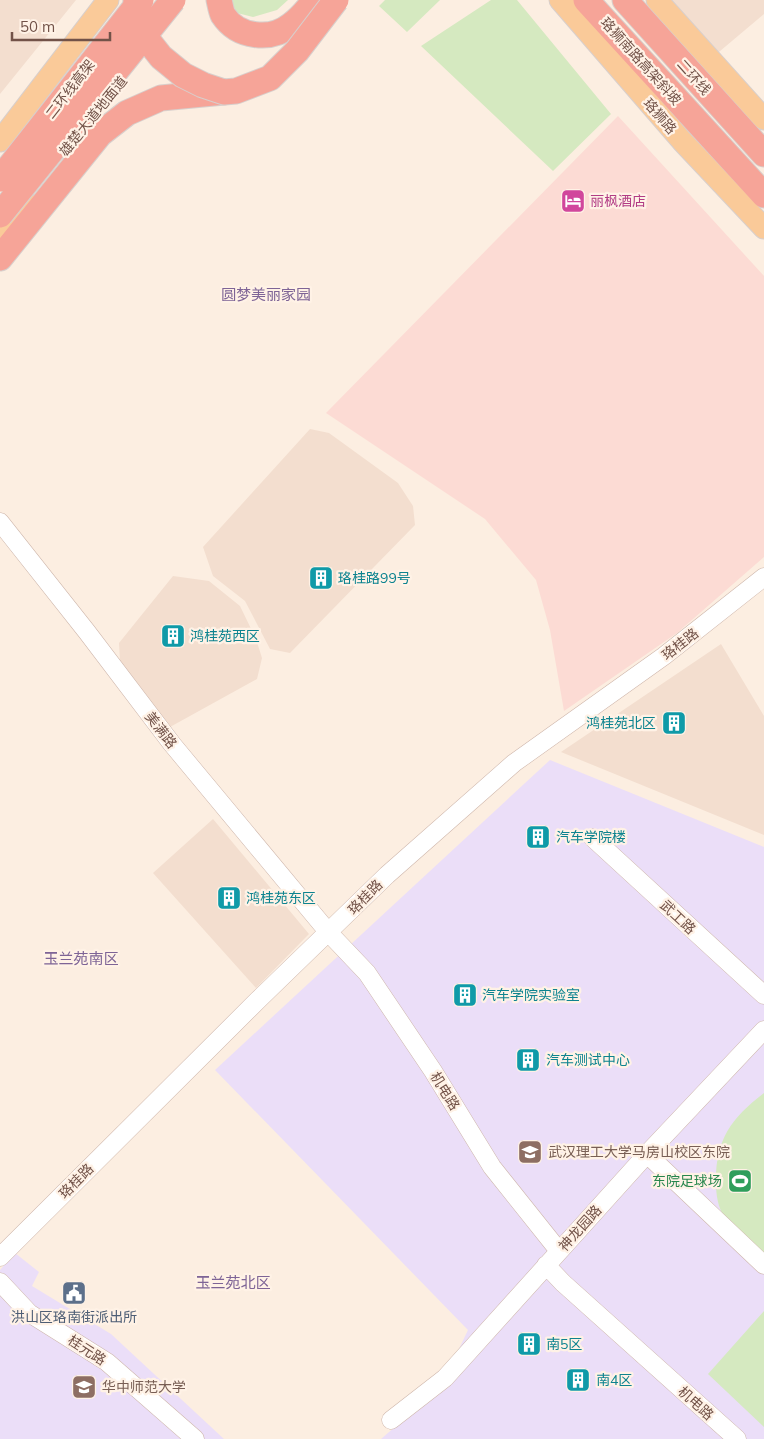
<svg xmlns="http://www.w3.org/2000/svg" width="764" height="1439" font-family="Mulish,'Noto Sans SC',sans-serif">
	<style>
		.residential { fill: #f3decf }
		.commercial { fill: #fcdbd4 }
		.education { fill: #ebdef8 }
		.green { fill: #d5e9c0 }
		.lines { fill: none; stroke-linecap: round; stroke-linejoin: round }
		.minor-casing { stroke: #ceb6ab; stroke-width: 19 }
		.major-casing { stroke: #d8cfcc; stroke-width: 23 }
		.highway-casing { stroke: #d8cfcc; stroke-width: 27 }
		.minor { stroke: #fff; stroke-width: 18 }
		.major { stroke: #faca99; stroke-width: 21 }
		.highway { stroke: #f6a498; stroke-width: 25 }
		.highway-bridge-casing { stroke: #d8cfcc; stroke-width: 27; stroke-linecap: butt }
		.highway-bridge { stroke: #f6a498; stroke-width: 25 }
		.labels { text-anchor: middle; stroke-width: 4.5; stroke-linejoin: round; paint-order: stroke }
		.street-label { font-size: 14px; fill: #725248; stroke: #fff2e6 }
		.hotel-label { font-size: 14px; fill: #b23c85; stroke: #fff2e6; text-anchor: start }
		.culture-label { font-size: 14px; fill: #0d838f; stroke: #fff2e6; text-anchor: start }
		.education-label { font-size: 14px; fill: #785e54; stroke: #fff2e6; text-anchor: start }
		.leisure-label { font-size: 14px; fill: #27864d; stroke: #fff2e6; text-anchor: end }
		.service-label { font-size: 14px; fill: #4e5e75; stroke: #fff2e6 }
		.neighbourhood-label { font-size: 15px; fill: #7e6496; stroke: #fff2e6 }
	</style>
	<rect width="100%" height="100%" fill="#fceee1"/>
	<path class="residential" d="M 0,0 L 76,0 L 0,94 Z
		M 664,0 L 764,0 L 764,14 L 713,57 Z
		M 310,429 L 329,433 L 398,483 L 413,506 L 415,525 L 290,653 L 270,649 L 245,601 L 213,576 L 203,547 Z
		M 173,576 L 209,581 L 240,606 L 256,639 L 262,658 L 257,679 L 170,727 L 120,661 L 119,643 Z
		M 721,644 L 764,716 L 764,835 L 561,752 Z
		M 213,819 L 309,934 L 256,988 L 153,873 Z"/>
	<path class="commercial" d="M 618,116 L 764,276 L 764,557 L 677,633 L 564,711 L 550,630 L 536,580 L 485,519 L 326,413 Z"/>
	<path class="education" d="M 550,760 L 764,847 L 764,1439 L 381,1439 L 448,1381 L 445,1378 L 468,1330 L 215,1070 Z
		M 15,1253 L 39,1272 L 32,1286 L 111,1334 L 224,1439 L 0,1439 L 0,1270 Z"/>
	<path class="green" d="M 230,0 L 288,0 L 277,10 L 253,17 L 237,13 Z
		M 385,0 L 440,0 L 407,32 L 379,6 Z
		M 491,0 L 517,0 L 611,114 L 553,171 L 421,46 Z
		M 764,1093 L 764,1255 C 751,1243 736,1231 725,1217 C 718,1209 716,1194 716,1184 C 715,1141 730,1119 764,1093 Z
		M 764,1311 L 764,1427 L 708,1374 Z"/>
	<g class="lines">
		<defs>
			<path id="minor" d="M 0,522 L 87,632 L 172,744 L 329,933 L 367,973 L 433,1071 L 492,1167 L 559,1251
				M 593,838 L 764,995
				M 647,1154 L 764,1265
				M 0,1257 L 258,1000 L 387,875 L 514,763 L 664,656 L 764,577
				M 546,1265 L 563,1283 L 737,1439
				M 0,1282 L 29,1313 L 107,1362 L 195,1439
				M 391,1420 L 445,1378 L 647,1154 L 764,1030"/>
			<path id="major" d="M 560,0 L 682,141 L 764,228
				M 657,0 L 764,119
				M 0,141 L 108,0
				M 0,234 L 25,202"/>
			<path id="highway" d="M 219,0 C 220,4 221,11 223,15 C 238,38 271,41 291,25 C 301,18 308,9 315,0
				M 586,0 L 764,195
				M 625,0 L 764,154
				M 0,258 L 100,134 L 127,113 L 161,98 L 224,92"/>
		</defs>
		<use href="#minor" class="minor-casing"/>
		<use href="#major" class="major-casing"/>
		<use href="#highway" class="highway-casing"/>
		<use href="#minor" class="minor"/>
		<use href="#major" class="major"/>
		<use href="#highway" class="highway"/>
		<defs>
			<path id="highway-bridge" d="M 136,0 L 135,11 L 146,38 L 161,57 L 183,75 L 203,85 L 224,92 L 236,91 L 270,78 L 297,51 L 336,0
				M 0,179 L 141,0
				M 0,215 L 173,0"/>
		</defs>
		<use href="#highway-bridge" class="highway-bridge-casing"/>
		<use href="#highway-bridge" class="highway-bridge"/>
	</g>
	<defs>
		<symbol id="hotel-square" viewBox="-11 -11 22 22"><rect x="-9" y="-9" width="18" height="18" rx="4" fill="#d1479c" stroke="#fff2e6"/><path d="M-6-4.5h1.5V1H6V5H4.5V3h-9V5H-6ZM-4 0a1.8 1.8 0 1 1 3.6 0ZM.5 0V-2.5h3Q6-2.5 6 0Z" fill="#fff"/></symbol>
		<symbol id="building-square" viewBox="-11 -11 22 22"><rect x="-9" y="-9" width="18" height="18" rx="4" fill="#0f9aa8" stroke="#fff2e6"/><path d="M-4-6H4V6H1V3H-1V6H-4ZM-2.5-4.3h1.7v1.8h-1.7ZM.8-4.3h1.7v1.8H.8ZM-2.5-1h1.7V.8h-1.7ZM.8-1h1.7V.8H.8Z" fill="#fff"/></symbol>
		<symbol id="university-square" viewBox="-11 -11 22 22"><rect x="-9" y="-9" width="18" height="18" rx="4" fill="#8d6e63" stroke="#fff2e6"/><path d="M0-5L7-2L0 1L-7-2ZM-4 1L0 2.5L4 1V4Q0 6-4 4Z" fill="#fff"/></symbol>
		<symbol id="stadium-square" viewBox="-11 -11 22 22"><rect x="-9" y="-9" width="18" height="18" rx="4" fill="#2e9e5b" stroke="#fff2e6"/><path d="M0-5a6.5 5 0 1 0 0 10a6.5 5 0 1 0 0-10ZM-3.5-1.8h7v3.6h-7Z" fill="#fff"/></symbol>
		<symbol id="civic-square" viewBox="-11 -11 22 22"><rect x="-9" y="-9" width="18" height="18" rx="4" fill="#5c6f8a" stroke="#fff2e6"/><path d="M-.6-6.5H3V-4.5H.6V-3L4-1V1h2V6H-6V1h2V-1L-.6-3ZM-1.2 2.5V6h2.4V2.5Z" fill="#fff"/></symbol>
	</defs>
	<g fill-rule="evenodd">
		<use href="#hotel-square" x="559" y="187" width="28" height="28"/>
		<use href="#building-square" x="307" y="564" width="28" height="28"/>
		<use href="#building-square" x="159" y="622" width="28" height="28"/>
		<use href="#building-square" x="660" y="709" width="28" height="28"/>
		<use href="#building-square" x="524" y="823" width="28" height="28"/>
		<use href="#building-square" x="215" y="884" width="28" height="28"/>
		<use href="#building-square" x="451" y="981" width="28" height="28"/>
		<use href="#building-square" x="514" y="1046" width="28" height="28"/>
		<use href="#university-square" x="516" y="1138" width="28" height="28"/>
		<use href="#stadium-square" x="726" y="1167" width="28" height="28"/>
		<use href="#civic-square" x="60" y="1279" width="28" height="28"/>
		<use href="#building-square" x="515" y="1330" width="28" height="28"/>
		<use href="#building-square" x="564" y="1366" width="28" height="28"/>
		<use href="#university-square" x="70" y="1373" width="28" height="28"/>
	</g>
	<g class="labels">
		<g class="street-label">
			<text transform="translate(641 61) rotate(48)" y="5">珞狮南路高架斜坡</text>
			<text transform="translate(694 77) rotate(48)" y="5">二环线</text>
			<text transform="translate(70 89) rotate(-52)" y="5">二环线高架</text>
			<text transform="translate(93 116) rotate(-51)" y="5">雄楚大道地面道</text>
			<text transform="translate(660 116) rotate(49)" y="5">珞狮路</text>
			<text transform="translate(680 644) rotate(-38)" y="5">珞桂路</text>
			<text transform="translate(161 730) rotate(52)" y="5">美满路</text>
			<text transform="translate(365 897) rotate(-45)" y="5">珞桂路</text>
			<text transform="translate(678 917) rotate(43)" y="5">武工路</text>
			<text transform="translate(445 1091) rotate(58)" y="5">机电路</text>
			<text transform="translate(76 1181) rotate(-45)" y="5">珞桂路</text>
			<text transform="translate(580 1228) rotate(-48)" y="5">神龙园路</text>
			<text transform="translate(87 1350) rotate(33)" y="5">桂元路</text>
			<text transform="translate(696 1403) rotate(42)" y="5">机电路</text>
		</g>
		<g class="hotel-label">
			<text x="590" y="206">丽枫酒店</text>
		</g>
		<g class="culture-label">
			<text x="338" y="583">珞桂路99号</text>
			<text x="190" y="641">鸿桂苑西区</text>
			<text x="656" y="728" text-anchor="end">鸿桂苑北区</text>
			<text x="556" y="842">汽车学院楼</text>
			<text x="246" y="903">鸿桂苑东区</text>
			<text x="482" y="1000">汽车学院实验室</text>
			<text x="546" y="1065">汽车测试中心</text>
			<text x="546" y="1349">南5区</text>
			<text x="596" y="1385">南4区</text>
		</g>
		<g class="education-label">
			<text x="548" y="1157">武汉理工大学马房山校区东院</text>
			<text x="102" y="1392">华中师范大学</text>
		</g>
		<g class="leisure-label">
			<text x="722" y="1186">东院足球场</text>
		</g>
		<g class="service-label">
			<text x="74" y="1322">洪山区珞南街派出所</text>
		</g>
		<g class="neighbourhood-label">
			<text x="266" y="300">圆梦美丽家园</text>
			<text x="81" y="964">玉兰苑南区</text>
			<text x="233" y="1288">玉兰苑北区</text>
		</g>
	</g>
	<path d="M12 32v8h98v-8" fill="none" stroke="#725248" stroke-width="2.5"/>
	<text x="20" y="32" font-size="15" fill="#725248" stroke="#fff2e6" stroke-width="4" paint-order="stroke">50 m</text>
</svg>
